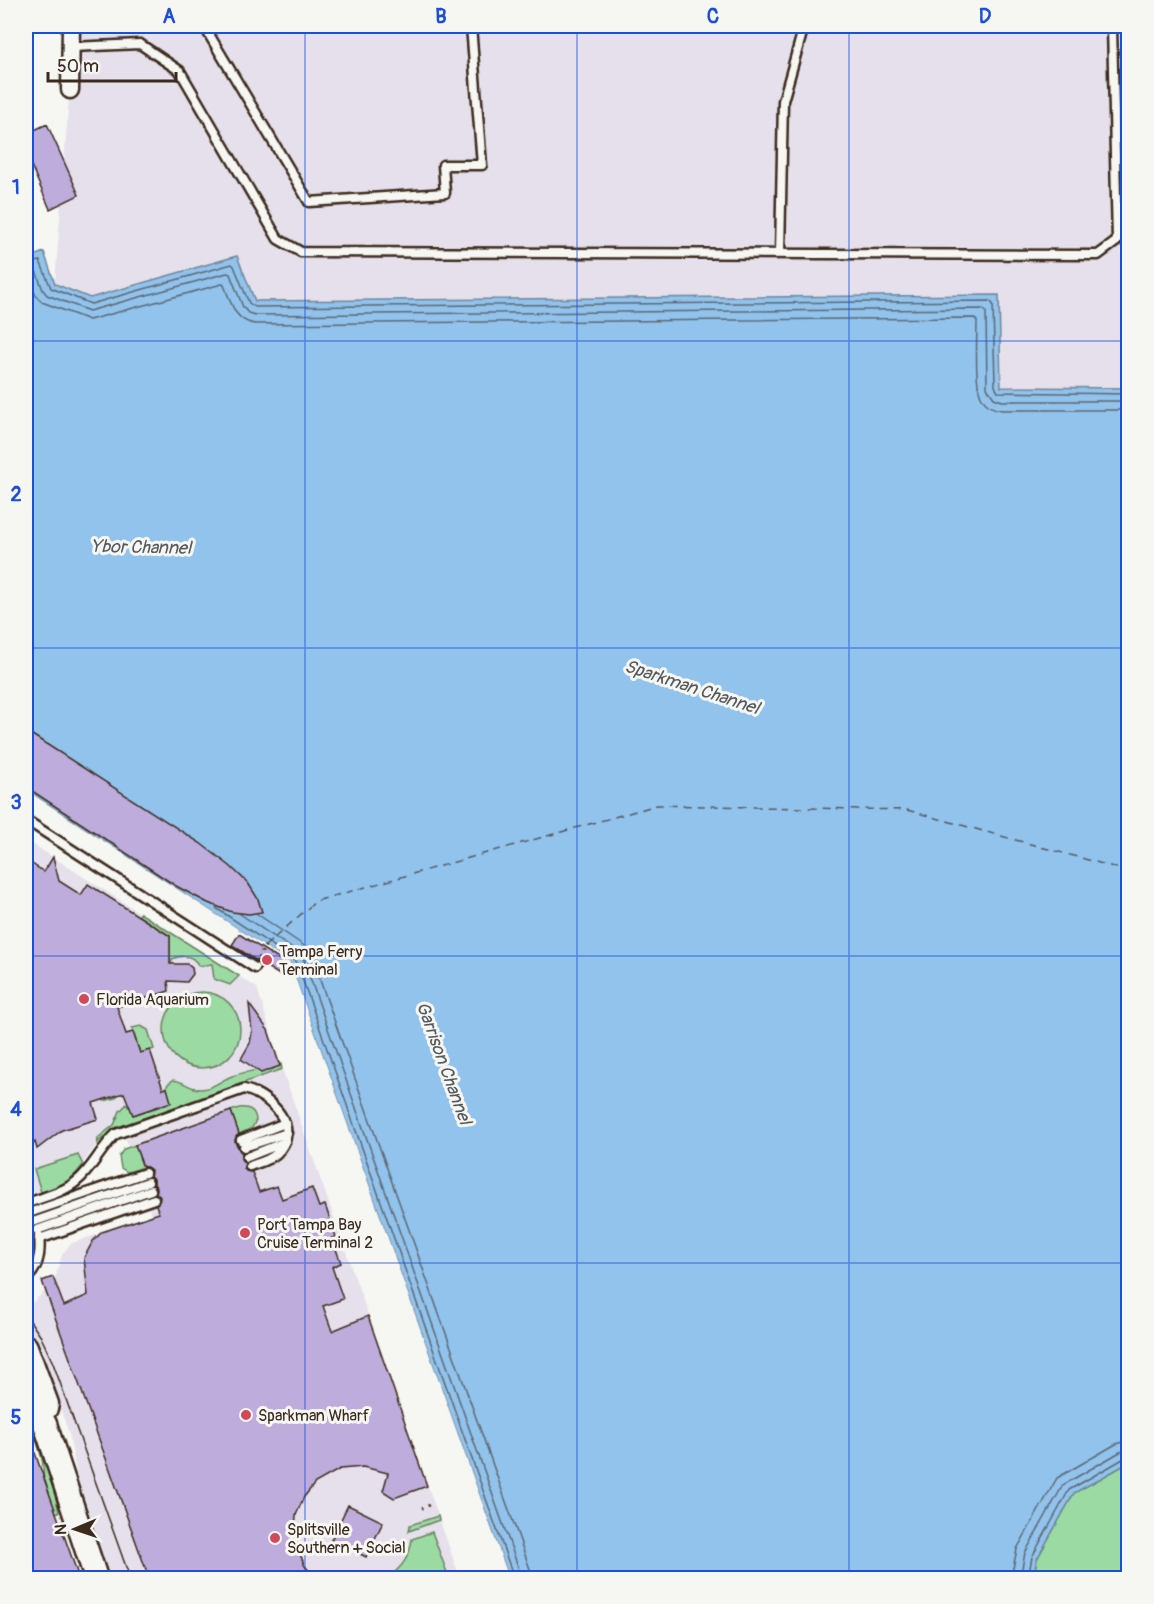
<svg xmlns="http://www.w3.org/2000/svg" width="1154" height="1604" font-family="Pangolin,sans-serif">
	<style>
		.built { fill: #e5e0eb }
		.green { fill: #9bdaa3; stroke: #6b8260; stroke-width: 1.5 }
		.water { fill: #91c3ed; stroke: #6f869a; stroke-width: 1.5 }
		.pier { fill: #f6f6f2 }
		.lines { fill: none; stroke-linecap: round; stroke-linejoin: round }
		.shore { stroke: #5d6771; stroke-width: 1.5 }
		.ferry { stroke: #55585c; stroke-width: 1.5; stroke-dasharray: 8 6; stroke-linecap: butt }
		.building { fill: #beacdc; stroke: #3b2a1e; stroke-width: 1.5 }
		.lane-casing { stroke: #3b2a1e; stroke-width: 13 }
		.street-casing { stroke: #3b2a1e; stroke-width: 21 }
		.secondary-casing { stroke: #3b2a1e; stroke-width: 27 }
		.path { stroke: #3b2a1e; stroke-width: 3; stroke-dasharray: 1.5 4.5; stroke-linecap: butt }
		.lane { stroke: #f6f6f2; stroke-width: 8 }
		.street { stroke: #f6f6f2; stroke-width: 16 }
		.secondary { stroke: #f6f6f2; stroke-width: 22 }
		.tram { stroke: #3b2a1e; stroke-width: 1.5 }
		.grid { fill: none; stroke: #1d4ed8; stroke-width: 1.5; stroke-opacity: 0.55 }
		.poi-dot { fill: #d1495b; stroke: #f6f6f2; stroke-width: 2 }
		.labels { text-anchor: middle; stroke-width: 6; stroke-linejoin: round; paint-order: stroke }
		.poi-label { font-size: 16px; fill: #3b2a1e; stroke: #f6f6f2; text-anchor: start }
		.water-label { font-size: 18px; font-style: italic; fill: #55585c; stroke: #f6f6f2 }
		.neatline { fill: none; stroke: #1d4ed8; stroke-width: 2 }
		.grid-label { font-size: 20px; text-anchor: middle; font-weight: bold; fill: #1d4ed8 }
	</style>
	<rect width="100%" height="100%" fill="#f6f6f2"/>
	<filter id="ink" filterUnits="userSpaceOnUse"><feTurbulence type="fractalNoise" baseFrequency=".0167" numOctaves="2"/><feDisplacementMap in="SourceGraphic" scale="12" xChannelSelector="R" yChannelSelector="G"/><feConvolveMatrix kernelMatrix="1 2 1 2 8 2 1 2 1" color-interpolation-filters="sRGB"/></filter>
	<g filter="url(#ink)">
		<path class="built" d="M 70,26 L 1128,26 L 1128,388 L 1001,387 L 999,295 L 255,301 L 237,256 L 90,298 L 55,284 L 71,71 Z
			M 26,840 L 257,988 L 282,1069 L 460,1578 L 109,1578 L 82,1503 L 69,1433 L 41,1356 L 26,1327 L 26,1322 L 30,1305 L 47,1289 L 56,1276 L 62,1255 L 70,1244 L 151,1215 L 122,1126 L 100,1140 L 71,1179 L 46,1191 L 34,1192 L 26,1191 Z"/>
		<path class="green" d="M 140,913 L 239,976 L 230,985 L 214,979 L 212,964 L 199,966 C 193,955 184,954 172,959 L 172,962 L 168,963 L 170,957 L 170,936 L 139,916 Z
			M164 1030a38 38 0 1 1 76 0a38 38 0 1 1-76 0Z
			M 141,1026 L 148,1030 L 154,1049 L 145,1052 L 147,1059 L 115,1098 L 104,1101 L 101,1088 L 142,1059 L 132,1028 Z
			M 279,1064 L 281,1064 L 282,1069 L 122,1126 L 100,1140 L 97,1144 L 98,1138 L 114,1125 L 120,1111 L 127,1104 L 128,1107 L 130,1106 L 133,1115 L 171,1103 L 166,1088 L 168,1084 L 173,1080 C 184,1081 190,1089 201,1089 C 213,1089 221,1080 232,1076 C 240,1073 249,1072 257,1070 L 261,1073 L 279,1066 Z
			M 239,1108 C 249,1107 255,1110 256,1120 L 252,1128 L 239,1134 L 231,1111 Z
			M 135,1145 L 143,1168 L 127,1172 L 121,1168 L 119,1156 L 124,1149 Z
			M 78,1155 L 83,1165 C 72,1180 60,1189 41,1192 L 34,1169 Z
			M 26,1414 L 33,1415 L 45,1452 L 59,1512 L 56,1513 L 43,1477 C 46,1459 32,1432 26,1414 Z
			M 1128,1463 L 1128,1570 L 1103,1578 L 1033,1578 L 1037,1559 L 1074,1493 Z
			M 438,1516 L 439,1520 L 409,1531 L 410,1525 Z
			M 432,1532 L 449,1578 L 388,1578 C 402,1567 410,1557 412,1539 Z"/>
		<path class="water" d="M 44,252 L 55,284 L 90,298 L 237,256 L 255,301 L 999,295 L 1001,387 L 1128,388 L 1128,1463 L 1074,1493 L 1037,1559 L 1033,1578 L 509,1578 L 290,963 L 26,790 L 26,259 Z"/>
		<path class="pier" d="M 26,790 L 290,963 L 509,1578 L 506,1578 L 287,965 L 26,794 Z"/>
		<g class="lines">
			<path class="shore" d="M 26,264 L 40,261 L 51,288 L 91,304 L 232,264 L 234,266 L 249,303 L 255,307 L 990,301 L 993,304 L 995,386 L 998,392 L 1128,394
				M 26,271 L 36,271 L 43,290 L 47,295 L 89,311 L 227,273 L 230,274 L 243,307 L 248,313 L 255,315 L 983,309 L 986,312 L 987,388 L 994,398 L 1002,401 L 1128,401
				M 26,280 L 30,282 L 36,296 L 42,302 L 89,320 L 222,284 L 224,285 C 231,302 234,321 255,324 L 974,318 L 977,321 C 977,337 974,386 982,398 C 986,406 993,409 1002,410 L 1128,410
				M 216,908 L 296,961 L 514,1578
				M 240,914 L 297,952 L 303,958 L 522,1578
				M 257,914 L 303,945 L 311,955 L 530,1569 L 531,1578
				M 1011,1578 L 1017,1549 L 1057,1478 L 1116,1444 L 1128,1441
				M 1020,1578 L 1025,1553 L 1063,1485 L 1120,1452 L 1128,1450
				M 1028,1578 L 1032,1557 L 1069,1490 L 1123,1459 L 1128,1458"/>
			<path class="ferry" d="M 265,946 L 316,901 L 657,805 L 907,810 L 1128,871"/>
		</g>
		<path class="building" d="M 47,124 L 79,195 L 50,209 L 26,154 L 26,134 Z
			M 26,731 L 200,843 L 230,866 L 248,883 L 258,899 L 262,912 L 249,914 L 232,912 L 208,903 L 176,886 L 26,787 Z
			M 53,857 L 59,881 L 81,895 L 88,884 L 170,936 L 170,964 L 187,964 L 192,968 L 193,974 L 187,982 L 168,981 L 169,991 L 117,1007 L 126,1034 L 133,1032 L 140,1053 L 150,1050 L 163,1089 L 167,1088 L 171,1102 L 133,1115 L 124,1093 L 93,1103 L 98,1119 L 62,1130 L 37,1149 L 35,1142 L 26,1151 L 26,860 L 44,872 Z
			M 239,934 L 288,965 L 281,976 L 232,945 Z
			M 249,1004 L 268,1030 L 280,1066 L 261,1073 L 241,1059 L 250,1043 L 252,1032 Z
			M 231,1111 L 239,1134 L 236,1137 L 235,1142 L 242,1153 L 241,1159 L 245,1163 L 244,1168 L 246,1171 L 252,1172 L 259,1192 L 277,1186 L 282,1199 L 312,1188 L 319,1207 L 325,1205 L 336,1237 L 332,1238 L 341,1263 L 332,1267 L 343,1299 L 323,1306 L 332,1331 L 368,1316 L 427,1486 L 394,1498 L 383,1491 L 388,1473 L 363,1467 L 340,1469 L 315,1483 L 304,1497 L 296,1515 L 295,1531 L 298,1549 L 305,1566 L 316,1578 L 149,1578 L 42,1281 L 53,1277 L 64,1306 L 88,1295 L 84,1258 L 93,1241 L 102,1232 L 159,1213 L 156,1205 L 160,1197 L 156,1193 L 157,1188 L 154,1184 L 154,1179 L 150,1176 L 151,1170 L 147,1167 L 143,1167 L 135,1145 Z
			M 26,1433 L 28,1433 L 79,1578 L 26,1578 Z
			M 348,1505 L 383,1522 L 366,1557 L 331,1540 Z"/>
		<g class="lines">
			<defs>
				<path id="lane" d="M 204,26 L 309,202 L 445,193 L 443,165 L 482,165 L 471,26
					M 72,47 L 140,44 L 180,71 L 278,239 L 301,252 L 1098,255 L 1117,241 L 1112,26
					M 780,254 L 783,101 L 804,26
					M 26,820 L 255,968
					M 241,1140 L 285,1123
					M 244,1147 L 287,1133
					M 247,1157 L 285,1142
					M 26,1204 C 42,1197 63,1193 77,1181 C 92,1169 101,1148 116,1134 L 244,1089 C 270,1095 304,1129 276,1154 C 270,1160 258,1163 250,1166
					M 26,1214 L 145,1173
					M 33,1222 L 148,1182
					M 37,1230 L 151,1190
					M 39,1239 L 154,1199
					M 26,1279 C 39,1268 41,1252 39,1236"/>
				<path id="street" d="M 70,90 L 71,26"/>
				<path id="secondary" d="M 26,1347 L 47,1404 L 46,1408
					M 26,1389 L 45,1424 L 50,1439 L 96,1578"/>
			</defs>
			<use href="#lane" class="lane-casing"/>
			<use href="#street" class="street-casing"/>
			<use href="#secondary" class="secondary-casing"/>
			<path class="path" d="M 259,958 L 265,946
				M 422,1508 L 433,1504"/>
			<use href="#lane" class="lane"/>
			<use href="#street" class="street"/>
			<use href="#secondary" class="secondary"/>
			<path class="tram" d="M 26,1315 L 41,1337 L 53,1363 L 130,1578"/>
		</g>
	</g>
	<path class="grid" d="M 305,26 L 305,1578M 577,26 L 577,1578M 849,26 L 849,1578M 26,341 L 1128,341M 26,648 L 1128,648M 26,956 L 1128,956M 26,1263 L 1128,1263"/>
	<g class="poi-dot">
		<circle cx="267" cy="960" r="6"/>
		<circle cx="84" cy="999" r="6"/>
		<circle cx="245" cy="1233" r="6"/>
		<circle cx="246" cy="1415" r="6"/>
		<circle cx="275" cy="1538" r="6"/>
	</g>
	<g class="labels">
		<g class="poi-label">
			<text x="279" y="957">Tampa Ferry<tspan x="279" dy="18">Terminal</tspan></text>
			<text x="96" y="1005">Florida Aquarium</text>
			<text x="257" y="1230">Port Tampa Bay<tspan x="257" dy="18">Cruise Terminal 2</tspan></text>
			<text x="258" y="1421">Sparkman Wharf</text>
			<text x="287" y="1535">Splitsville<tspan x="287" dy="18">Southern + Social</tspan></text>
		</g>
		<g class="water-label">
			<text transform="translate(141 547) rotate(1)" y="6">Ybor Channel</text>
			<text transform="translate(692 687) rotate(18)" y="6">Sparkman Channel</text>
			<text transform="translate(444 1063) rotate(70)" y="6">Garrison Channel</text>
		</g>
	</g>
	<rect width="1154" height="1604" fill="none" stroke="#f6f6f2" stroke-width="66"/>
	<g transform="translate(75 1529) rotate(268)" stroke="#f6f6f2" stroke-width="4.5" paint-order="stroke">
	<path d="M0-4.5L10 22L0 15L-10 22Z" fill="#3b2a1e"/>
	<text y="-9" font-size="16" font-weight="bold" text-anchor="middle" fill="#3b2a1e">N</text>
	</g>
	<path d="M48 72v9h128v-9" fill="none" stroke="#3b2a1e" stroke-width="3"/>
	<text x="57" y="72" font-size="18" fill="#3b2a1e" stroke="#f6f6f2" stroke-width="4.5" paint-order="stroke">50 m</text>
	<rect x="33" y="33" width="1088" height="1538" class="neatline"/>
	<g class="grid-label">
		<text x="169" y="23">A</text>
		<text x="441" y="23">B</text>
		<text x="713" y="23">C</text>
		<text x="985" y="23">D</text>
		<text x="16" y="194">1</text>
		<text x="16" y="501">2</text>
		<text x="16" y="809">3</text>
		<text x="16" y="1116">4</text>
		<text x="16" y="1424">5</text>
	</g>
</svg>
